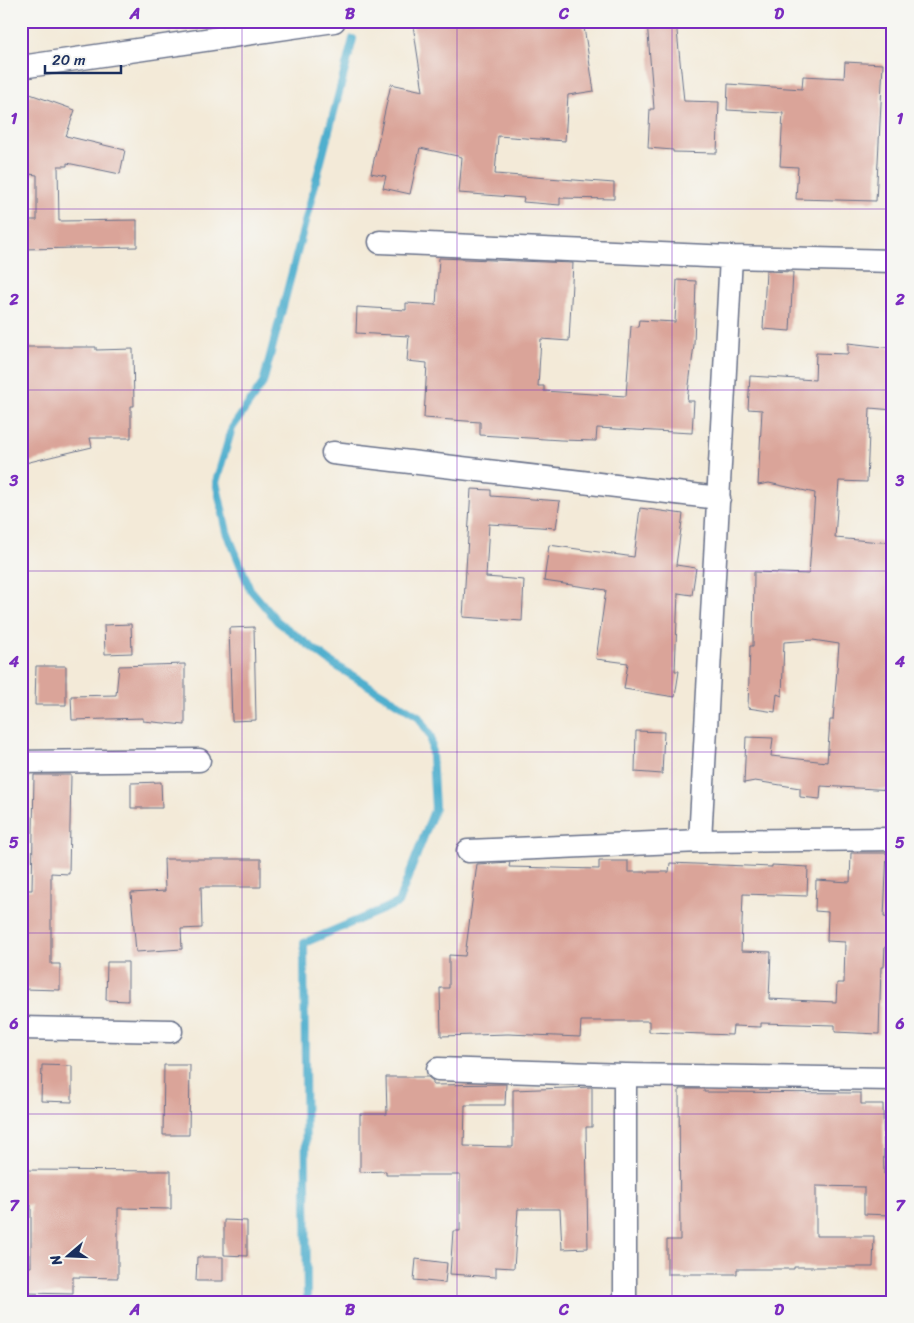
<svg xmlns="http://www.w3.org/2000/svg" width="914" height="1323" font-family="Sriracha,sans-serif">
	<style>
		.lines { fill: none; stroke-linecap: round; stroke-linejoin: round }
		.stream { stroke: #4fafce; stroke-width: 8 }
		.building { fill: #daa499 }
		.street-casing { stroke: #677089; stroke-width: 25 }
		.street { stroke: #fff; stroke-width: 22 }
		.grid { fill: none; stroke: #7b2cbf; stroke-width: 1; stroke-opacity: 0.55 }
		.neatline { fill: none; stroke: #7b2cbf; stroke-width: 2 }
		.grid-label { font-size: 16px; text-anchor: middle; font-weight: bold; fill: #7b2cbf }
	</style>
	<rect width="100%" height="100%" fill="#f6f6f2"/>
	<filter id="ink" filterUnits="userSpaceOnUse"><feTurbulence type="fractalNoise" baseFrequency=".02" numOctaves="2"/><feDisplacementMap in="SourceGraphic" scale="10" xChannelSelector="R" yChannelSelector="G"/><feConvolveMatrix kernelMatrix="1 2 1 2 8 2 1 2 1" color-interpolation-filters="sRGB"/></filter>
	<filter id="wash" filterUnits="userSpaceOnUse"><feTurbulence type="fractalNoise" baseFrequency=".0096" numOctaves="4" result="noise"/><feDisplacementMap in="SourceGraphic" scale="20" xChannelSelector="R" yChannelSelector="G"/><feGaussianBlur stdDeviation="1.12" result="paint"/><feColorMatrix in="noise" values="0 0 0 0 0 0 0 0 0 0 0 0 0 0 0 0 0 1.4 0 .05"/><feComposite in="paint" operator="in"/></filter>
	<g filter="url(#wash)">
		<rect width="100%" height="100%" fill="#f3ead8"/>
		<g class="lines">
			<path class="stream" d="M 307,1302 L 304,943 L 398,903 L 435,808 L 431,737 L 418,716 L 335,665 L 277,621 L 250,589 L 227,532 L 216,482 L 232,428 L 263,383 L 353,39"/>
		</g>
		<g id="blocks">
			<path class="building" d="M 436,21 L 583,21 L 594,91 L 568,95 L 565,141 L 498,136 L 495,174 L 614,183 L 614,199 L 560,198 L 560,205 L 523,202 L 524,198 L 459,193 L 462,157 L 420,148 L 410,194 L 383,188 L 386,176 L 371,173 L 391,84 L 423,91 L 413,25 Z
				M 647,21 L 676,21 L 684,101 L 719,102 L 717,153 L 673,152 L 673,150 L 648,148 L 650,109 L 654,109 Z
				M 845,62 L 883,64 L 876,201 L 796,199 L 798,167 L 780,166 L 783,113 L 727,110 L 728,84 L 802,89 L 803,76 L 844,78 Z
				M 30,94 L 75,110 L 66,136 L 125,150 L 120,174 L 67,163 L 67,166 L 58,166 L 59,221 L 137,220 L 137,247 L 21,249 L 21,220 L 37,220 L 37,175 L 21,173 L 21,117 Z
				M 439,258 L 573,263 L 569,341 L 541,339 L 538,386 L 544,386 L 544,391 L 626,396 L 631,326 L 638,327 L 639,320 L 675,322 L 677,280 L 696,281 L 694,345 L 687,401 L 694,401 L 692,433 L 597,428 L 596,441 L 561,440 L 480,435 L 480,422 L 424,418 L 427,363 L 407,361 L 409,336 L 356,333 L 357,307 L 406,310 L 406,303 L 436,305 Z
				M 766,271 L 793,272 L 790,331 L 763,329 Z
				M 848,343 L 893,348 L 893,410 L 870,408 L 867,482 L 839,481 L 835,538 L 893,543 L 893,790 L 821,786 L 820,799 L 800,797 L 800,788 L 755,781 L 744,783 L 746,737 L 773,738 L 771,756 L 827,762 L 830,720 L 833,720 L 839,644 L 813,640 L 784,642 L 782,696 L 777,694 L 775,712 L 748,708 L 750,646 L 753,646 L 754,572 L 809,574 L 815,493 L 769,483 L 758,485 L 762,410 L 748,409 L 750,376 L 815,380 L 816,353 L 848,354 Z
				M 24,347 L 96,347 L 96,350 L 133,349 L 134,406 L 131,406 L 131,438 L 90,438 L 92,447 L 21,464 L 21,374 L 24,374 Z
				M 471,489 L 491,490 L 491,496 L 560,501 L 556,528 L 489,524 L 486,577 L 524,580 L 522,621 L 463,617 Z
				M 640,508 L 683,514 L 676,565 L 696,568 L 692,595 L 678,593 L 675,671 L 679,671 L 675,697 L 624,689 L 628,663 L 596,659 L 606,590 L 544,581 L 549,545 L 634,557 Z
				M 131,624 L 132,653 L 105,654 L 104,625 Z
				M 254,627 L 256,720 L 232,721 L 229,628 Z
				M 185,664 L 185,725 L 143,721 L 143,718 L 72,720 L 71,696 L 116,695 L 119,666 Z
				M 36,666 L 66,666 L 66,705 L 35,705 Z
				M 636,731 L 664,732 L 662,774 L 635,772 Z
				M 34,775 L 71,775 L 69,874 L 51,873 L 51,964 L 60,964 L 60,990 L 24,989 L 25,955 L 21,955 L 21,890 L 32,890 Z
				M 161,782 L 162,808 L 131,808 L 131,783 Z
				M 851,853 L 887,853 L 884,917 L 893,918 L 893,947 L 885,947 L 884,967 L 881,967 L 879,1034 L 835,1032 L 835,1025 L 761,1023 L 761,1027 L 733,1026 L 732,1035 L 649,1032 L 649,1021 L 581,1021 L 580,1037 L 508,1034 L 441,1036 L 440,988 L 449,988 L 449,955 L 465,956 L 477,864 L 510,862 L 509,867 L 599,869 L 599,861 L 628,861 L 628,872 L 669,872 L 670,863 L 772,867 L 772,865 L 808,867 L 807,896 L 743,894 L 741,951 L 771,952 L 769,999 L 836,1002 L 837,983 L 844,983 L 845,942 L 827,941 L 828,912 L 815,911 L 816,880 L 850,882 Z
				M 164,859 L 261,859 L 261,887 L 201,887 L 202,928 L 181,929 L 182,949 L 136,952 L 131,893 L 165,891 Z
				M 107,962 L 128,962 L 128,1001 L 106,1000 Z
				M 42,1065 L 72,1066 L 72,1102 L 41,1101 Z
				M 164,1065 L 190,1065 L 189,1135 L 163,1135 Z
				M 386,1077 L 428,1077 L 433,1081 L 433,1085 L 506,1084 L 505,1105 L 465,1105 L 464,1146 L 513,1147 L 513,1090 L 592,1087 L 592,1127 L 586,1127 L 588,1248 L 562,1249 L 560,1209 L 518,1209 L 514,1268 L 496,1267 L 496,1277 L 450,1274 L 453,1231 L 460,1231 L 460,1175 L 386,1175 L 386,1171 L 360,1172 L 360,1114 L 387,1114 Z
				M 679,1089 L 704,1089 L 704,1092 L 861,1093 L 861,1104 L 883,1104 L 884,1174 L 891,1174 L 890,1215 L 864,1214 L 864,1187 L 816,1186 L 816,1236 L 874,1236 L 873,1267 L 794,1267 L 794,1269 L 737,1269 L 737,1274 L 667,1274 L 667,1240 L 680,1240 Z
				M 21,1170 L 171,1171 L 171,1209 L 118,1208 L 118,1278 L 73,1277 L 73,1294 L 25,1293 L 25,1267 L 31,1267 L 31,1205 L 21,1205 Z
				M 224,1220 L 247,1221 L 247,1256 L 224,1255 Z
				M 197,1257 L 223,1257 L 223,1281 L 196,1281 Z
				M 416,1259 L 447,1263 L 445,1283 L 414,1280 Z"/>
		</g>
	</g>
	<g filter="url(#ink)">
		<use href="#blocks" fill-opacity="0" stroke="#677089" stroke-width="1"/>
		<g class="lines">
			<defs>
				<path id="street" d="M 21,67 L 334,21
					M 380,242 L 731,257 L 893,261
					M 333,453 L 719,498
					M 21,762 L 199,760
					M 700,841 L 731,257
					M 468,851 L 700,841 L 893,839
					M 21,1028 L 171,1031
					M 438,1069 L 625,1075 L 893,1079
					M 625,1302 L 625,1075"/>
			</defs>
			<use href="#street" class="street-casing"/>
			<use href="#street" class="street"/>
		</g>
	</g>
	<path class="grid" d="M 242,21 L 242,1302M 457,21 L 457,1302M 672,21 L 672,1302M 21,209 L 893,209M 21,390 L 893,390M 21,571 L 893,571M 21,752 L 893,752M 21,933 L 893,933M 21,1114 L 893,1114"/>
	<rect width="914" height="1323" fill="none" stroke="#f6f6f2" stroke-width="55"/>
	<g transform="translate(68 1256) rotate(251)" stroke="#f6f6f2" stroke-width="4" paint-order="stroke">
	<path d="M0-4L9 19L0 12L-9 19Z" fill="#1b2f5e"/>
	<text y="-8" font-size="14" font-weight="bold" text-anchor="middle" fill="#1b2f5e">N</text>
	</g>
	<path d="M45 65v8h76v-8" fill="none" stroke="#1b2f5e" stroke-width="2.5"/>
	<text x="52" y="65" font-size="15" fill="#1b2f5e" stroke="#f6f6f2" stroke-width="4" paint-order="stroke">20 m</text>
	<rect x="28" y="28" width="858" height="1268" class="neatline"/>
	<g class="grid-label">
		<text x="135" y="19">A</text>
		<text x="350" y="19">B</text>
		<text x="564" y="19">C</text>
		<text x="779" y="19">D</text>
		<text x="14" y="124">1</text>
		<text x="900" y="124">1</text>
		<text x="14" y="305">2</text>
		<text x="900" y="305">2</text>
		<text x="14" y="486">3</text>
		<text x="900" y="486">3</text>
		<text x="14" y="667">4</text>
		<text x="900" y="667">4</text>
		<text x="14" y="848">5</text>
		<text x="900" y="848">5</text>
		<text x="14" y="1029">6</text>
		<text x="900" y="1029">6</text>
		<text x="14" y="1211">7</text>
		<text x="900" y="1211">7</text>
		<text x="135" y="1315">A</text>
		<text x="350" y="1315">B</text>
		<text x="564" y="1315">C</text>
		<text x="779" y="1315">D</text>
	</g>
</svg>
